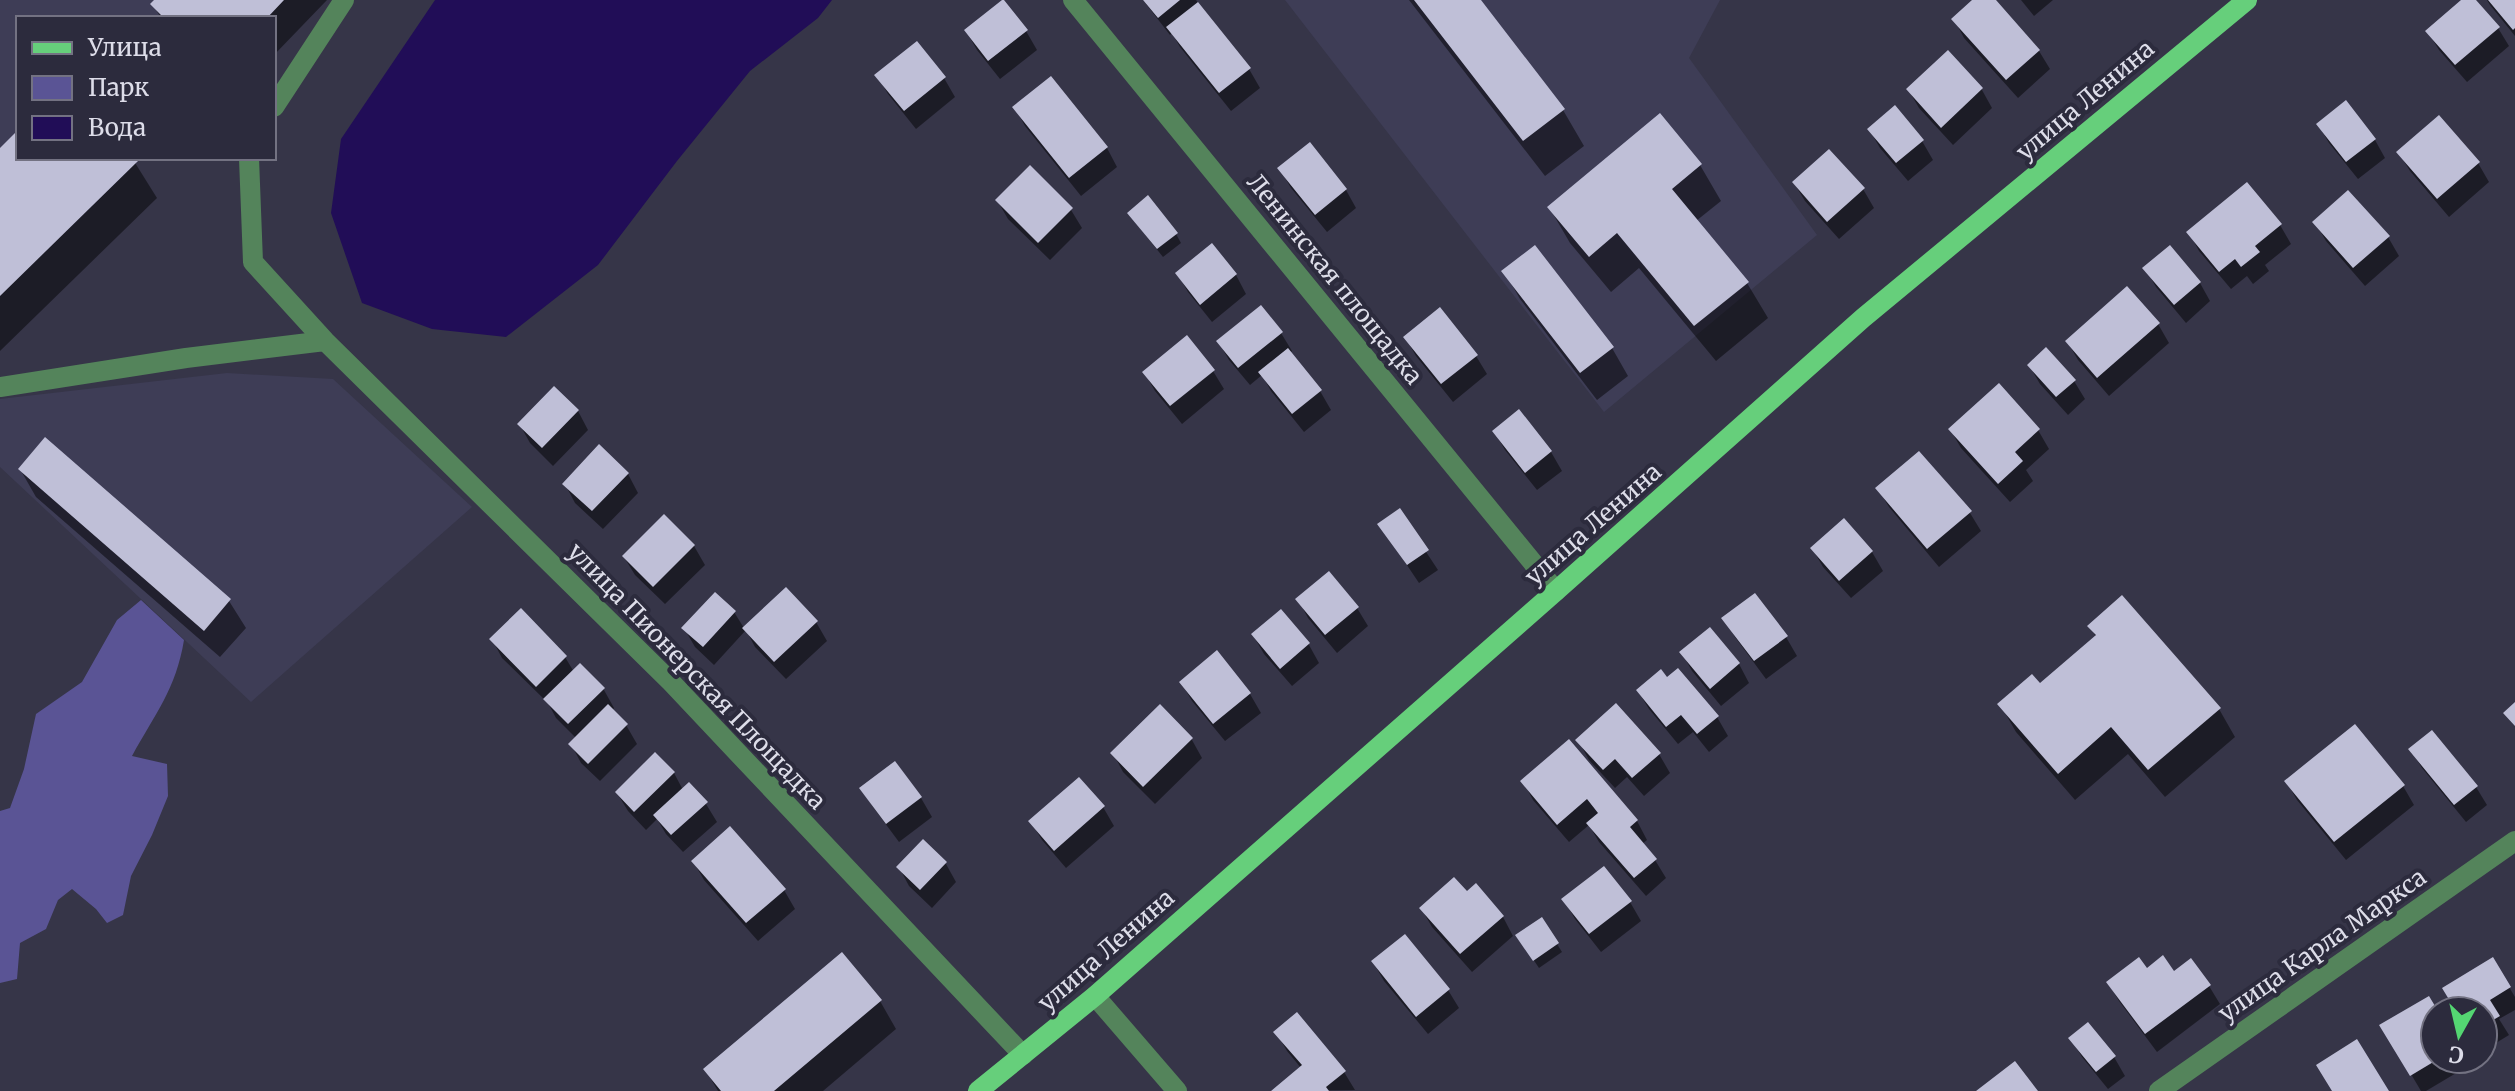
<svg xmlns="http://www.w3.org/2000/svg" width="2515" height="1091" font-family="Merriweather,serif">
<rect width="100%" height="100%" fill="#363548"/>
<path fill="#3e3d56" d="M 0,0 L 284,0 L 267,18 L 18,18 L 18,158 L 135,158 L 138,161 L 0,296 Z
M 1285,0 L 1720,0 L 1689,58 L 1817,235 L 1604,412 Z
M 227,373 L 333,379 L 472,507 L 251,702 L 0,467 L 0,399 Z"/>
<path fill="#5a5495" d="M 141,600 L 184,640 C 176,689 155,714 132,756 L 167,764 L 168,796 L 152,835 L 131,876 L 123,915 L 107,923 L 96,909 L 72,889 L 58,900 L 46,929 L 20,943 L 17,979 L 0,983 L 0,811 L 10,808 L 24,769 L 36,714 L 82,682 L 117,620 Z"/>
<path fill="#210d57" d="M 435,0 L 832,0 L 818,18 L 750,71 L 677,161 L 598,265 L 506,337 L 432,329 L 362,303 L 331,213 L 341,139 Z"/>
<path fill="#0007" d="M 157,0 L 327,0 L 274,55 L 274,18 L 161,18 L 153,5 Z
M 1143,0 L 1196,0 L 1249,69 L 1260,88 L 1231,111 L 1180,47 L 1172,33 L 1170,35 Z
M 1409,0 L 1478,0 L 1563,110 L 1584,146 L 1545,176 Z
M 1975,0 L 1994,0 L 2039,51 L 2050,69 L 2018,98 L 1964,38 L 1954,19 Z
M 2021,0 L 2053,0 L 2034,16 Z
M 2464,0 L 2474,0 L 2498,28 L 2509,46 L 2467,82 L 2439,50 L 2428,32 Z
M 2487,0 L 2515,0 L 2515,36 L 2490,5 Z
M 966,31 L 1026,31 L 1037,50 L 1000,79 L 977,50 Z
M 1948,53 L 1982,90 L 1992,108 L 1953,145 L 1919,108 L 1908,89 Z
M 877,75 L 944,78 L 955,97 L 916,129 L 888,94 Z
M 1015,108 L 1107,148 L 1117,167 L 1081,196 L 1025,126 Z
M 2318,124 L 2375,140 L 2385,158 L 2358,179 L 2329,143 Z
M 1869,129 L 1922,141 L 1933,160 L 1908,181 L 1880,148 Z
M 18,133 L 18,158 L 132,158 L 157,198 L 0,351 L 0,151 Z
M 2399,153 L 2478,163 L 2489,182 L 2449,217 L 2410,171 Z
M 1700,165 L 1721,201 L 1696,221 L 1747,283 L 1768,318 L 1716,361 L 1639,268 L 1611,292 L 1570,243 L 1549,207 Z
M 1280,169 L 1346,190 L 1356,208 L 1327,232 L 1291,188 Z
M 1794,183 L 1863,189 L 1874,208 L 1839,239 L 1805,201 Z
M 997,200 L 1071,210 L 1082,228 L 1050,260 L 1008,219 Z
M 1135,222 L 1176,234 L 1181,243 L 1163,257 Z
M 2315,222 L 2388,237 L 2399,256 L 2365,286 L 2326,241 Z
M 2280,225 L 2291,244 L 2265,265 L 2269,271 L 2253,284 L 2247,276 L 2231,289 L 2199,251 L 2189,232 Z
M 1212,246 L 1236,275 L 1246,294 L 1212,322 L 1188,292 L 1177,273 Z
M 2145,268 L 2200,283 L 2210,301 L 2186,323 L 2156,287 Z
M 1504,271 L 1612,348 L 1628,376 L 1597,400 L 1520,299 Z
M 2158,324 L 2169,343 L 2109,396 L 2078,360 L 2067,341 Z
M 1281,333 L 1292,351 L 1290,353 L 1320,391 L 1331,410 L 1304,432 L 1271,391 L 1262,375 L 1250,385 L 1229,360 L 1218,341 Z
M 1405,337 L 1476,356 L 1487,374 L 1453,402 L 1416,356 Z
M 2029,365 L 2074,381 L 2085,399 L 2068,415 L 2040,384 Z
M 1213,371 L 1224,389 L 1182,424 L 1155,391 L 1144,372 Z
M 578,411 L 588,430 L 553,466 L 530,443 L 520,425 Z
M 1950,429 L 2038,430 L 2049,449 L 2026,470 L 2033,481 L 2010,502 L 1961,448 Z
M 1494,431 L 1551,452 L 1562,471 L 1537,490 L 1505,450 Z
M 20,469 L 229,601 L 246,628 L 220,657 L 36,497 Z
M 628,474 L 638,493 L 603,529 L 575,503 L 565,484 Z
M 1878,489 L 1970,513 L 1981,531 L 1939,567 L 1889,507 Z
M 1399,511 L 1438,570 L 1419,583 L 1380,525 Z
M 664,517 L 694,546 L 705,565 L 665,604 L 635,575 L 624,557 Z
M 1812,548 L 1872,552 L 1883,571 L 1851,598 L 1823,567 Z
M 1298,599 L 1357,608 L 1368,626 L 1337,653 L 1308,618 Z
M 734,612 L 744,628 L 816,622 L 827,641 L 786,679 L 755,647 L 746,630 L 714,665 L 695,647 L 684,628 Z
M 1281,612 L 1309,645 L 1319,663 L 1292,686 L 1264,654 L 1253,635 Z
M 1724,618 L 1786,637 L 1797,656 L 1766,679 L 1735,637 Z
M 2090,626 L 2219,709 L 2235,737 L 2165,797 L 2128,754 L 2075,800 L 2016,732 L 2000,704 L 2040,686 L 2096,637 Z
M 1710,630 L 1739,664 L 1749,683 L 1721,706 L 1692,671 L 1682,653 Z
M 492,639 L 565,657 L 574,672 L 580,665 L 604,690 L 614,708 L 612,711 L 626,725 L 637,744 L 600,781 L 581,763 L 571,744 L 576,738 L 556,718 L 548,703 L 502,658 Z
M 1217,653 L 1250,694 L 1261,713 L 1225,741 L 1192,701 L 1181,682 Z
M 1638,691 L 1717,717 L 1728,736 L 1709,752 L 1693,732 L 1678,744 L 1649,709 Z
M 1160,707 L 1192,740 L 1202,758 L 1155,804 L 1123,772 L 1113,753 Z
M 2355,727 L 2403,786 L 2414,805 L 2346,860 L 2297,800 L 2286,781 Z
M 1578,740 L 1659,754 L 1670,773 L 1644,796 L 1627,777 L 1615,788 L 1589,760 Z
M 1569,742 L 1637,821 L 1647,840 L 1642,844 L 1655,860 L 1666,878 L 1646,896 L 1599,842 L 1589,825 L 1569,842 L 1533,800 L 1523,781 Z
M 2411,750 L 2476,787 L 2487,805 L 2466,822 L 2422,768 Z
M 655,755 L 674,773 L 683,790 L 706,804 L 717,822 L 683,852 L 666,834 L 657,819 L 646,830 L 628,811 L 617,793 Z
M 895,764 L 921,798 L 932,817 L 899,842 L 873,807 L 862,789 Z
M 1103,807 L 1114,826 L 1066,868 L 1042,840 L 1031,822 Z
M 923,842 L 946,864 L 956,882 L 932,908 L 909,886 L 899,867 Z
M 693,861 L 784,890 L 795,909 L 758,941 L 704,880 Z
M 1476,886 L 1503,917 L 1513,936 L 1472,972 L 1432,927 L 1421,908 L 1467,894 Z
M 1564,900 L 1630,902 L 1641,921 L 1601,952 L 1575,919 Z
M 1523,944 L 1557,944 L 1562,952 L 1539,968 Z
M 841,955 L 880,1001 L 896,1029 L 823,1091 L 718,1091 L 705,1069 Z
M 2493,960 L 2515,997 L 2515,1010 L 2499,1019 L 2509,1035 L 2483,1051 L 2483,1011 L 2458,1011 Z
M 1373,962 L 1448,990 L 1459,1008 L 1428,1034 L 1384,981 Z
M 2147,970 L 2174,974 L 2209,986 L 2220,1004 L 2157,1052 L 2119,1001 L 2108,983 Z
M 2428,998 L 2436,1011 L 2435,1059 L 2464,1059 L 2468,1066 L 2426,1091 L 2421,1091 L 2382,1025 Z
M 1276,1032 L 1344,1072 L 1355,1090 L 1274,1091 L 1301,1068 L 1287,1051 Z
M 2071,1039 L 2114,1057 L 2125,1076 L 2108,1089 L 2082,1057 Z"/>
<path fill="#bfbfd7" d="M 154,0 L 284,0 L 267,18 L 164,18 L 150,4 Z
M 1002,0 L 1004,0 L 1028,30 L 988,61 L 964,30 Z
M 1143,0 L 1180,0 L 1158,18 Z
M 1414,0 L 1481,0 L 1565,109 L 1523,141 Z
M 1972,0 L 1996,0 L 2040,50 L 2006,80 L 1951,19 Z
M 2461,0 L 2476,0 L 2500,27 L 2455,65 L 2425,31 Z
M 2488,0 L 2515,0 L 2515,28 L 2513,30 Z
M 1198,2 L 1251,68 L 1219,93 L 1166,27 Z
M 917,41 L 946,77 L 904,111 L 874,75 Z
M 1948,50 L 1983,88 L 1941,128 L 1906,89 Z
M 1051,76 L 1108,147 L 1069,178 L 1012,107 Z
M 2346,100 L 2376,139 L 2346,162 L 2316,124 Z
M 1895,105 L 1924,140 L 1896,163 L 1867,129 Z
M 1660,113 L 1702,164 L 1672,189 L 1749,282 L 1694,326 L 1617,233 L 1589,257 L 1547,207 Z
M 2439,115 L 2480,162 L 2437,199 L 2396,152 Z
M 18,130 L 18,158 L 135,158 L 138,161 L 0,296 L 0,148 Z
M 1310,142 L 1347,189 L 1315,215 L 1277,168 Z
M 1829,149 L 1865,188 L 1827,222 L 1792,182 Z
M 1030,165 L 1073,208 L 1038,243 L 995,200 Z
M 2247,182 L 2282,224 L 2255,246 L 2260,252 L 2241,267 L 2235,259 L 2219,272 L 2186,232 Z
M 2348,190 L 2390,236 L 2353,268 L 2312,222 Z
M 1148,195 L 1178,233 L 1157,249 L 1127,213 Z
M 1212,243 L 1237,274 L 1200,305 L 1175,273 Z
M 1535,245 L 1614,347 L 1580,373 L 1501,271 Z
M 2170,245 L 2201,282 L 2174,305 L 2142,268 Z
M 2127,286 L 2160,323 L 2097,378 L 2065,341 Z
M 1261,305 L 1283,332 L 1238,368 L 1216,341 Z
M 1440,307 L 1478,355 L 1441,384 L 1403,337 Z
M 1187,335 L 1215,370 L 1170,406 L 1142,372 Z
M 2046,347 L 2076,380 L 2056,397 L 2027,365 Z
M 1288,348 L 1322,390 L 1292,414 L 1258,372 Z
M 1999,383 L 2040,429 L 2015,452 L 2023,461 L 1998,484 L 1948,429 Z
M 554,386 L 579,410 L 542,448 L 517,424 Z
M 1519,409 L 1552,451 L 1525,473 L 1492,431 Z
M 45,437 L 231,599 L 204,631 L 18,469 Z
M 599,444 L 629,473 L 592,511 L 562,484 Z
M 1919,451 L 1972,511 L 1927,549 L 1875,488 Z
M 1400,508 L 1429,550 L 1407,565 L 1377,524 Z
M 664,514 L 695,545 L 653,587 L 622,556 Z
M 1844,518 L 1873,551 L 1839,581 L 1810,548 Z
M 1329,571 L 1359,607 L 1325,635 L 1295,599 Z
M 786,587 L 818,621 L 774,662 L 742,628 Z
M 715,592 L 736,611 L 703,647 L 681,628 Z
M 1755,593 L 1788,636 L 1754,661 L 1721,618 Z
M 2122,595 L 2221,708 L 2148,770 L 2111,727 L 2058,774 L 1997,704 L 2032,674 L 2040,683 L 2096,635 L 2087,626 Z
M 521,608 L 567,656 L 536,687 L 489,639 Z
M 1281,609 L 1310,643 L 1280,669 L 1251,634 Z
M 1710,627 L 1740,663 L 1710,689 L 1679,652 Z
M 1217,650 L 1251,693 L 1213,724 L 1179,682 Z
M 580,663 L 605,688 L 568,724 L 543,699 Z
M 1678,668 L 1719,716 L 1697,734 L 1681,715 L 1666,727 L 1636,690 L 1661,669 L 1667,677 Z
M 2515,702 L 2515,726 L 2503,713 Z
M 1616,703 L 1661,753 L 1632,778 L 1615,759 L 1603,770 L 1575,740 Z
M 608,704 L 628,724 L 588,764 L 568,744 Z
M 1160,704 L 1193,738 L 1143,787 L 1110,753 Z
M 2355,724 L 2405,785 L 2334,842 L 2284,781 Z
M 2432,730 L 2478,786 L 2454,805 L 2408,749 Z
M 1569,739 L 1638,820 L 1630,827 L 1657,859 L 1634,878 L 1586,823 L 1598,813 L 1587,799 L 1557,825 L 1520,781 Z
M 655,752 L 675,772 L 634,812 L 615,792 Z
M 895,761 L 922,797 L 886,824 L 859,788 Z
M 1079,777 L 1105,806 L 1054,851 L 1028,821 Z
M 689,782 L 708,802 L 671,835 L 653,815 Z
M 730,826 L 786,889 L 746,923 L 691,861 Z
M 923,839 L 947,862 L 920,890 L 896,867 Z
M 1604,866 L 1632,901 L 1589,934 L 1561,899 Z
M 1454,877 L 1467,891 L 1476,883 L 1504,916 L 1460,954 L 1419,908 Z
M 1542,917 L 1559,943 L 1533,961 L 1515,935 Z
M 1405,934 L 1450,989 L 1416,1017 L 1371,961 Z
M 842,952 L 882,1000 L 774,1091 L 721,1091 L 703,1069 Z
M 2163,955 L 2174,971 L 2191,958 L 2211,985 L 2145,1034 L 2106,982 L 2139,957 L 2147,968 Z
M 2493,957 L 2511,987 L 2490,1000 L 2500,1016 L 2483,1026 L 2483,1011 L 2456,1011 L 2442,988 Z
M 2429,996 L 2438,1011 L 2435,1011 L 2435,1061 L 2410,1076 L 2379,1025 Z
M 1297,1012 L 1346,1071 L 1326,1087 L 1329,1091 L 1271,1091 L 1302,1065 L 1273,1032 Z
M 2088,1022 L 2116,1056 L 2096,1072 L 2068,1038 Z
M 2357,1039 L 2389,1091 L 2332,1091 L 2316,1065 Z
M 2015,1061 L 2038,1091 L 1976,1091 Z"/>
<g fill="none" stroke-linecap="round" stroke-linejoin="round">
<path stroke="#54845b" stroke-width="20" d="M 1073,0 L 1556,591
M 274,107 L 344,0
M 249,158 L 253,262 L 325,341 L 671,682 L 1023,1055
M 0,387 L 186,358 L 325,341
M 1095,996 L 1177,1091
M 2159,1091 L 2515,841"/>
<path stroke="#66cf7b" stroke-width="20" d="M 978,1091 L 1095,996 L 1556,591 L 1863,318 L 2247,0"/>
</g>
<g text-anchor="middle" dominant-baseline="central" stroke-width="8" stroke-linejoin="round" paint-order="stroke">
<g font-size="24" fill="#dddde9" stroke="#2c2b3d">
<text transform="translate(2085 100) rotate(-40)">улица Ленина</text>
<text transform="translate(1335 279) rotate(51)">Ленинская площадка</text>
<text transform="translate(1593 524) rotate(-41)">улица Ленина</text>
<text transform="translate(697 676) rotate(46)">улица Пионерская Площадка</text>
<text transform="translate(2322 945) rotate(-35)">улица Карла Маркса</text>
<text transform="translate(1106 950) rotate(-41)">улица Ленина</text>
</g>
</g>
<rect x="16" y="16" width="260" height="144" fill="#2c2b3d" stroke="#737282" stroke-width="2"/>
<rect x="32" y="42" width="40" height="12" fill="#66cf7b" stroke="#737282" stroke-width="2"/>
<text x="88" y="56" font-size="24" fill="#dddde9">Улица</text>
<rect x="32" y="76" width="40" height="24" fill="#5a5495" stroke="#737282" stroke-width="2"/>
<text x="88" y="96" font-size="24" fill="#dddde9">Парк</text>
<rect x="32" y="116" width="40" height="24" fill="#210d57" stroke="#737282" stroke-width="2"/>
<text x="88" y="136" font-size="24" fill="#dddde9">Вода</text>
<g transform="translate(2459 1035) rotate(188)"><circle r="38" fill="#2c2b3d" stroke="#737282" stroke-width="2"/>
<path d="M0-6L14 30L0 20L-14 30Z" fill="#54d672"/>
<text y="-12" font-size="22" font-weight="bold" text-anchor="middle" fill="#dddde9">С</text>
</g>
</svg>
